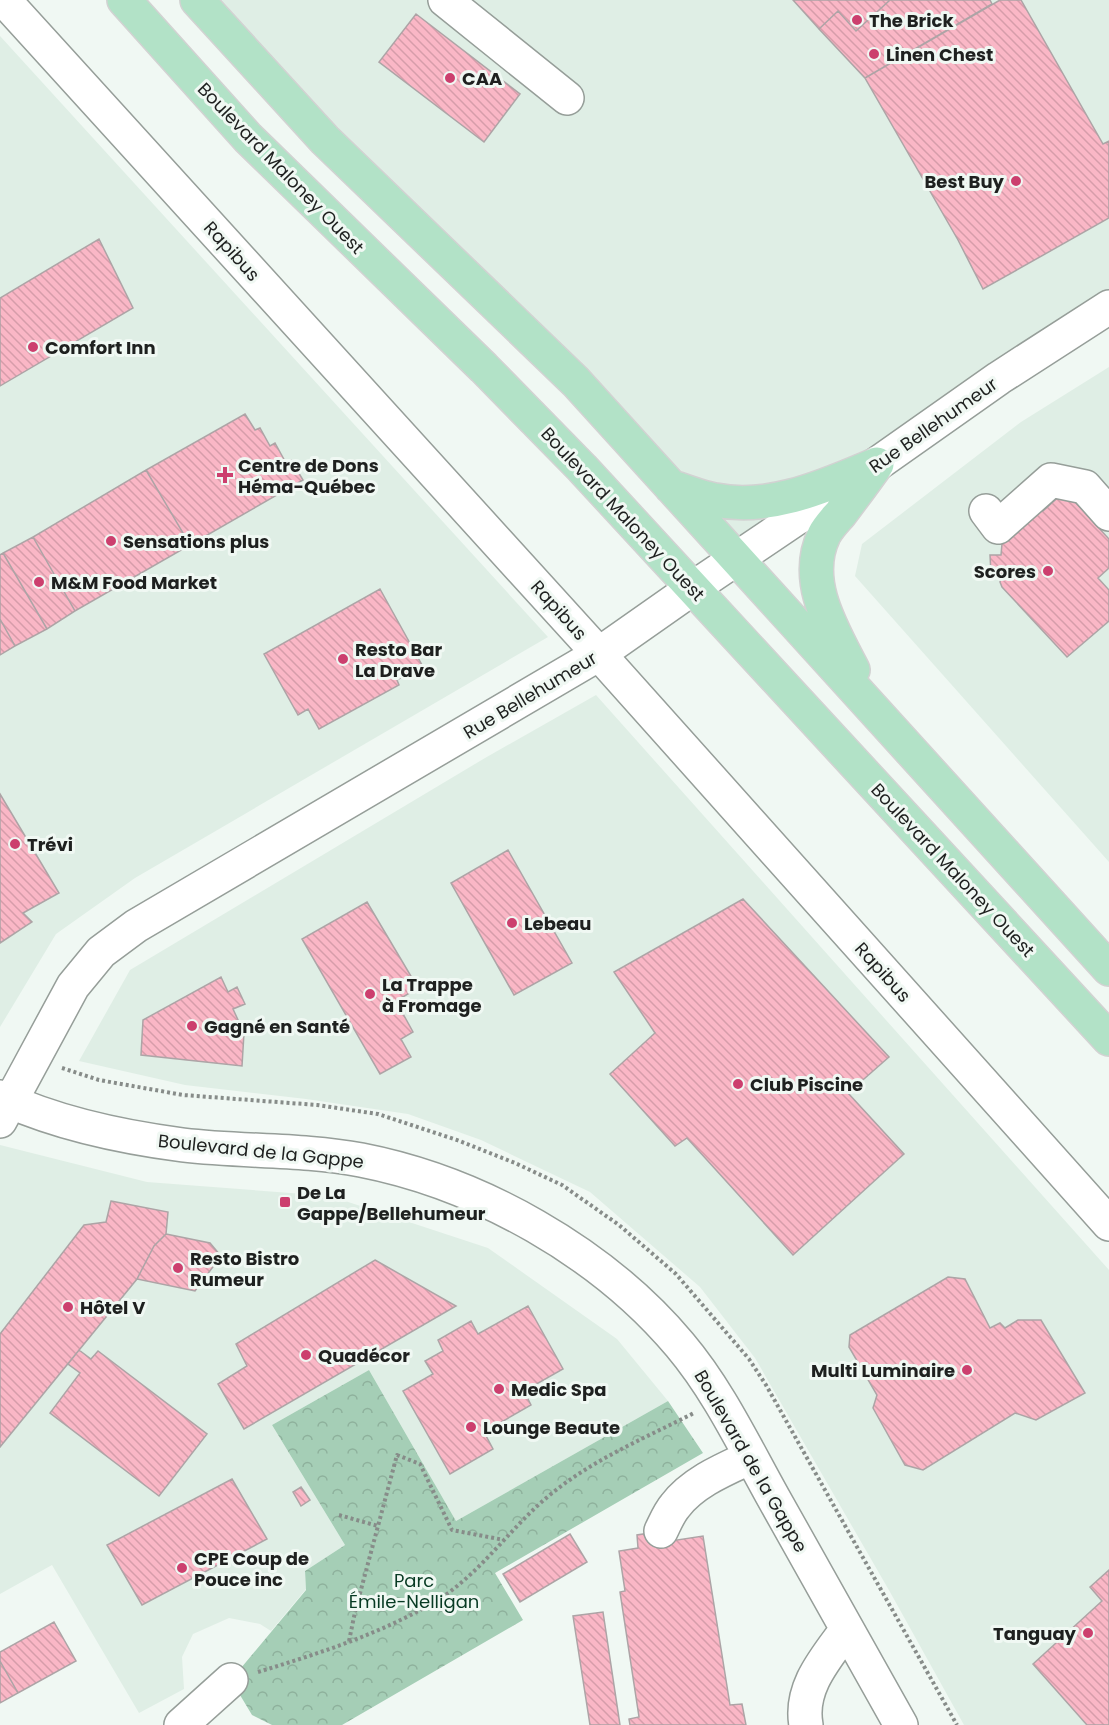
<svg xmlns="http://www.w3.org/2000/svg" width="1109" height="1725" font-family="Poppins,sans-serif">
<defs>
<pattern id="forest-crowns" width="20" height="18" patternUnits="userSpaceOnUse" patternTransform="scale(1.5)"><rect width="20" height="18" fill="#a5ceb6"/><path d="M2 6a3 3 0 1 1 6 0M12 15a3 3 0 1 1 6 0" fill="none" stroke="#8eb19c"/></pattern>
<pattern id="building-back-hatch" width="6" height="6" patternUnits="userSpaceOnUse" patternTransform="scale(1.5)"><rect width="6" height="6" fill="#fab7c6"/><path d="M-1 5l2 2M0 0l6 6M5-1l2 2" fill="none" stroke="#d69daa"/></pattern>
</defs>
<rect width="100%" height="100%" fill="#f0f8f3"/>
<path fill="#dfeee5" d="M 197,0 L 1109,0 L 1109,307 L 737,560 Z
M 0,36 L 548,637 L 135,878 L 56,934 L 0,1027 Z
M 1109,367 L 1109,862 L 855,576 L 862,544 L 1021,422 Z
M 596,695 L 1109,1270 L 1109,1725 L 964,1725 L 890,1592 L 755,1358 L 700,1287 L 590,1192 L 481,1140 L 408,1114 L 306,1099 L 185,1085 L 79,1061 L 130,970 L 485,758 Z
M 0,1145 L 147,1182 L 330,1196 L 488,1248 L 617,1339 L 668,1401 L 456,1521 L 369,1370 L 272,1425 L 345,1545 L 305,1571 L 306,1589 L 271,1631 L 260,1624 L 229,1618 L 193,1634 L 182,1657 L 184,1689 L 139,1713 L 52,1565 L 0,1594 Z"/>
<path fill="url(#forest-crowns)" d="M 369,1370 L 456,1521 L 668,1401 L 703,1453 L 495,1573 L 523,1620 L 342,1725 L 272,1725 L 252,1715 L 231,1680 L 306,1590 L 305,1571 L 345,1545 L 272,1425 Z"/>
<path fill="url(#building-back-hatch)" stroke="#ada4a6" stroke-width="1.5" d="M 793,0 L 890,0 L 856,31 L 838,11 L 819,29 Z
M 890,0 L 990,0 L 992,4 L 865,78 L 819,29 L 838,11 L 856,31 Z
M 1000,0 L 1021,0 L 1103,144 L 1109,141 L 1109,218 L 983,289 L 958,240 L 865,78 Z
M 416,14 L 520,94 L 484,142 L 379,62 Z
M 99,239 L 133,308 L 0,386 L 0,298 Z
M 245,414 L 255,430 L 260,428 L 270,446 L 275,443 L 286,463 L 291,460 L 303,480 L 190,545 L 146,470 Z
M 146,470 L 190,545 L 75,611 L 33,537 Z
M 1065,491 L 1109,539 L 1109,568 L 1098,578 L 1109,590 L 1109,621 L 1067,657 L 1002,587 L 1000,582 L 1002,574 L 991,574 L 990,555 L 1001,555 L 1002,544 L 1018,532 L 1010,522 L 1034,499 L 1043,511 Z
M 33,537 L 75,611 L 47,629 L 3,553 Z
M 3,553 L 47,629 L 15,646 L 0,619 L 0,555 Z
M 380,589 L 422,665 L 397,680 L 399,685 L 319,729 L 308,709 L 298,715 L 264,654 Z
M 0,619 L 15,646 L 0,655 Z
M 0,794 L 59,893 L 23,913 L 32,922 L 0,943 Z
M 508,850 L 572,963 L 514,995 L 451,883 Z
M 743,899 L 889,1057 L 848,1093 L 904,1154 L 793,1255 L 687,1138 L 675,1146 L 610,1074 L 655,1033 L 614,972 Z
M 367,902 L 418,988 L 396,1001 L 413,1032 L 401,1039 L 411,1057 L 380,1074 L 302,939 Z
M 221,977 L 228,992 L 237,987 L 245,1004 L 233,1009 L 244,1033 L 242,1066 L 141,1055 L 143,1020 Z
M 111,1201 L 168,1212 L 166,1234 L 154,1246 L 137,1279 L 0,1447 L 0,1334 L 84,1225 L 106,1222 Z
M 166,1234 L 210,1243 L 221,1256 L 195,1291 L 137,1279 L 154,1246 Z
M 375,1260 L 456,1306 L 244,1429 L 218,1384 L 247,1366 L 236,1344 Z
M 948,1277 L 965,1279 L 990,1328 L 1000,1323 L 1005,1328 L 1018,1320 L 1041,1320 L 1085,1393 L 1036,1420 L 1015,1413 L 923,1470 L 905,1465 L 873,1408 L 877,1395 L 849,1347 L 850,1335 Z
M 528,1306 L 563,1369 L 524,1391 L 531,1405 L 484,1432 L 493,1449 L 450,1474 L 403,1391 L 433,1374 L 425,1361 L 443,1351 L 438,1340 L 471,1321 L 478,1334 Z
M 79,1350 L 91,1359 L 98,1351 L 207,1434 L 159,1496 L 50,1413 L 80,1373 L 68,1364 Z
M 232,1479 L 267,1539 L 142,1605 L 107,1545 Z
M 301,1487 L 310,1500 L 301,1506 L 293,1492 Z
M 669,1530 L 671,1541 L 703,1536 L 730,1705 L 742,1704 L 746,1725 L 630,1725 L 629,1719 L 639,1717 L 620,1592 L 625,1591 L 619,1551 L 638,1548 L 637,1535 Z
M 570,1534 L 587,1562 L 520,1602 L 503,1574 Z
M 1109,1570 L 1109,1725 L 1087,1725 L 1033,1664 L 1102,1601 L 1090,1587 Z
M 603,1612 L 620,1725 L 590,1725 L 573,1616 Z
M 54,1622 L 76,1661 L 18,1693 L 0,1661 L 0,1652 Z
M 0,1661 L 18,1693 L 0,1703 Z"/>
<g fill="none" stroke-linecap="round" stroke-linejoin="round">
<g stroke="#969e99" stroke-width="36">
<path id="minor" d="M 4,0 L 599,654 L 1109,1224
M 445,0 L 567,98
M 986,511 L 998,527 L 1051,480 L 1085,487 L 1109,514
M 0,1097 C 58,1124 121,1137 183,1145 C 243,1152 303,1149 361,1160 C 479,1183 602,1252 680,1345 C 718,1390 744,1445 773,1497 C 816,1573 859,1649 901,1725
M 0,1121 L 73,986 L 101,952 L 136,926 L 599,654 L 693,588 L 877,464 L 999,378 L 1109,307
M 661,1531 C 665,1523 669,1513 675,1506 C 693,1482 725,1469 751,1457
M 181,1725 L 231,1680
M 806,1725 C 799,1687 827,1657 847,1629"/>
</g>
<g stroke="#d2d2d2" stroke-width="36">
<path id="major" d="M 124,0 L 248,138 L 484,368 L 582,468 L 1109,1039
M 197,0 L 325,140 L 576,382 L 1109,969
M 671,487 C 686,491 701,498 715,500 C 771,511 825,486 875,465
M 853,670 C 832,629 802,581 824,535 C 828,527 835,520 841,513 C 853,497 865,481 877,464"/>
</g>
<path stroke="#878c89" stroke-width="4" stroke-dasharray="3 3" stroke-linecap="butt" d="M 62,1068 L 99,1080 L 183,1095 L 317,1105 L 378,1114 L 457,1140 L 515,1163 L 562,1185 L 619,1225 L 676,1274 L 749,1359 L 766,1385 L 957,1725
M 339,1515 L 378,1526
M 349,1641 L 355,1612 L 397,1455 L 420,1464 L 452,1530 L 504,1540
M 258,1672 C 317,1654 377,1635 431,1604 C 479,1577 509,1528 551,1494 C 594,1459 645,1438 694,1413"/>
<use href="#minor" stroke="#fff" stroke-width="33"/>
<use href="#major" stroke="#b2e2c7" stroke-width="33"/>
</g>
<g fill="#cc3f6e" stroke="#f0f8f3" stroke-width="2">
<circle cx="857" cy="20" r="6"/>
<circle cx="874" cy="54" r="6"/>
<circle cx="450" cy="78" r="6"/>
<circle cx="1016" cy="181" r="6"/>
<circle cx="33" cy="347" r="6"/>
<path d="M222 466h6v6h6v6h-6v6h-6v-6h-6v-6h6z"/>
<circle cx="111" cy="541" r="6"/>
<circle cx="1048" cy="571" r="6"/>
<circle cx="39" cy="582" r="6"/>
<circle cx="343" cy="659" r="6"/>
<circle cx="15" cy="844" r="6"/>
<circle cx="512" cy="923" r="6"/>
<circle cx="370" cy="994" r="6"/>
<circle cx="192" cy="1026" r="6"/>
<circle cx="738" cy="1084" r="6"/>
<rect x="279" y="1196" width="12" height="12" rx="3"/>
<circle cx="178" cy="1268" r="6"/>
<circle cx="68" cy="1307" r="6"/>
<circle cx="306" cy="1355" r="6"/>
<circle cx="967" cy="1370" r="6"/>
<circle cx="499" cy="1389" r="6"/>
<circle cx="471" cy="1427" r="6"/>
<circle cx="182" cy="1568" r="6"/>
<circle cx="1088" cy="1633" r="6"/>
</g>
<g text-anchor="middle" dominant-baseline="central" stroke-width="6" stroke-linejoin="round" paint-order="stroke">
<g font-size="18" font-weight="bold" fill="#1e201f" stroke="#f0f8f3" text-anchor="start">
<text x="869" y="20">The Brick</text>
<text x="886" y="54">Linen Chest</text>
<text x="462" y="78">CAA</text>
<text x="1004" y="181" text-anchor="end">Best Buy</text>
<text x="45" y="347">Comfort Inn</text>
<text x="238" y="465">Centre de Dons<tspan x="238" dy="21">Héma-Québec</tspan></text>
<text x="123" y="541">Sensations plus</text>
<text x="1036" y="571" text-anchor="end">Scores</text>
<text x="51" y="582">M&amp;M Food Market</text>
<text x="355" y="649">Resto Bar<tspan x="355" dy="21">La Drave</tspan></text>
<text x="27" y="844">Trévi</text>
<text x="524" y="923">Lebeau</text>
<text x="382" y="984">La Trappe<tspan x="382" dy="21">à Fromage</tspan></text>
<text x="204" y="1026">Gagné en Santé</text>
<text x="750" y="1084">Club Piscine</text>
<text x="297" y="1192">De La<tspan x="297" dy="21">Gappe/Bellehumeur</tspan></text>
<text x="190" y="1258">Resto Bistro<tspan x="190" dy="21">Rumeur</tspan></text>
<text x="80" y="1307">Hôtel V</text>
<text x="318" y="1355">Quadécor</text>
<text x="955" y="1370" text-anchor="end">Multi Luminaire</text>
<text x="511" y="1389">Medic Spa</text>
<text x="483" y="1427">Lounge Beaute</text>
<text x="194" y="1558">CPE Coup de<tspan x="194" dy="21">Pouce inc</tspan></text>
<text x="1076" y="1633" text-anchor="end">Tanguay</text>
</g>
<g font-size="18" fill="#1e201f" stroke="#f0f8f3">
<text transform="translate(281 168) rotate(46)">Boulevard Maloney Ouest</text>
<text transform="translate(232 251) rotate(48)">Rapibus</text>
<text transform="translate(933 425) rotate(-35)">Rue Bellehumeur</text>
<text transform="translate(623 514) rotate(47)">Boulevard Maloney Ouest</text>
<text transform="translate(559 610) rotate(48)">Rapibus</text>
<text transform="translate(530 695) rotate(-31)">Rue Bellehumeur</text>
<text transform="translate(953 870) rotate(47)">Boulevard Maloney Ouest</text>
<text transform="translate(883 972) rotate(48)">Rapibus</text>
<text transform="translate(261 1151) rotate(6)">Boulevard de la Gappe</text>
<text transform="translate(751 1461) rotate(60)">Boulevard de la Gappe</text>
</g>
<g font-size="18" fill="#073a23" stroke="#f0f8f3">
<text x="414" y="1580">Parc<tspan x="414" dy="21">Émile-Nelligan</tspan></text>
</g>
</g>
</svg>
